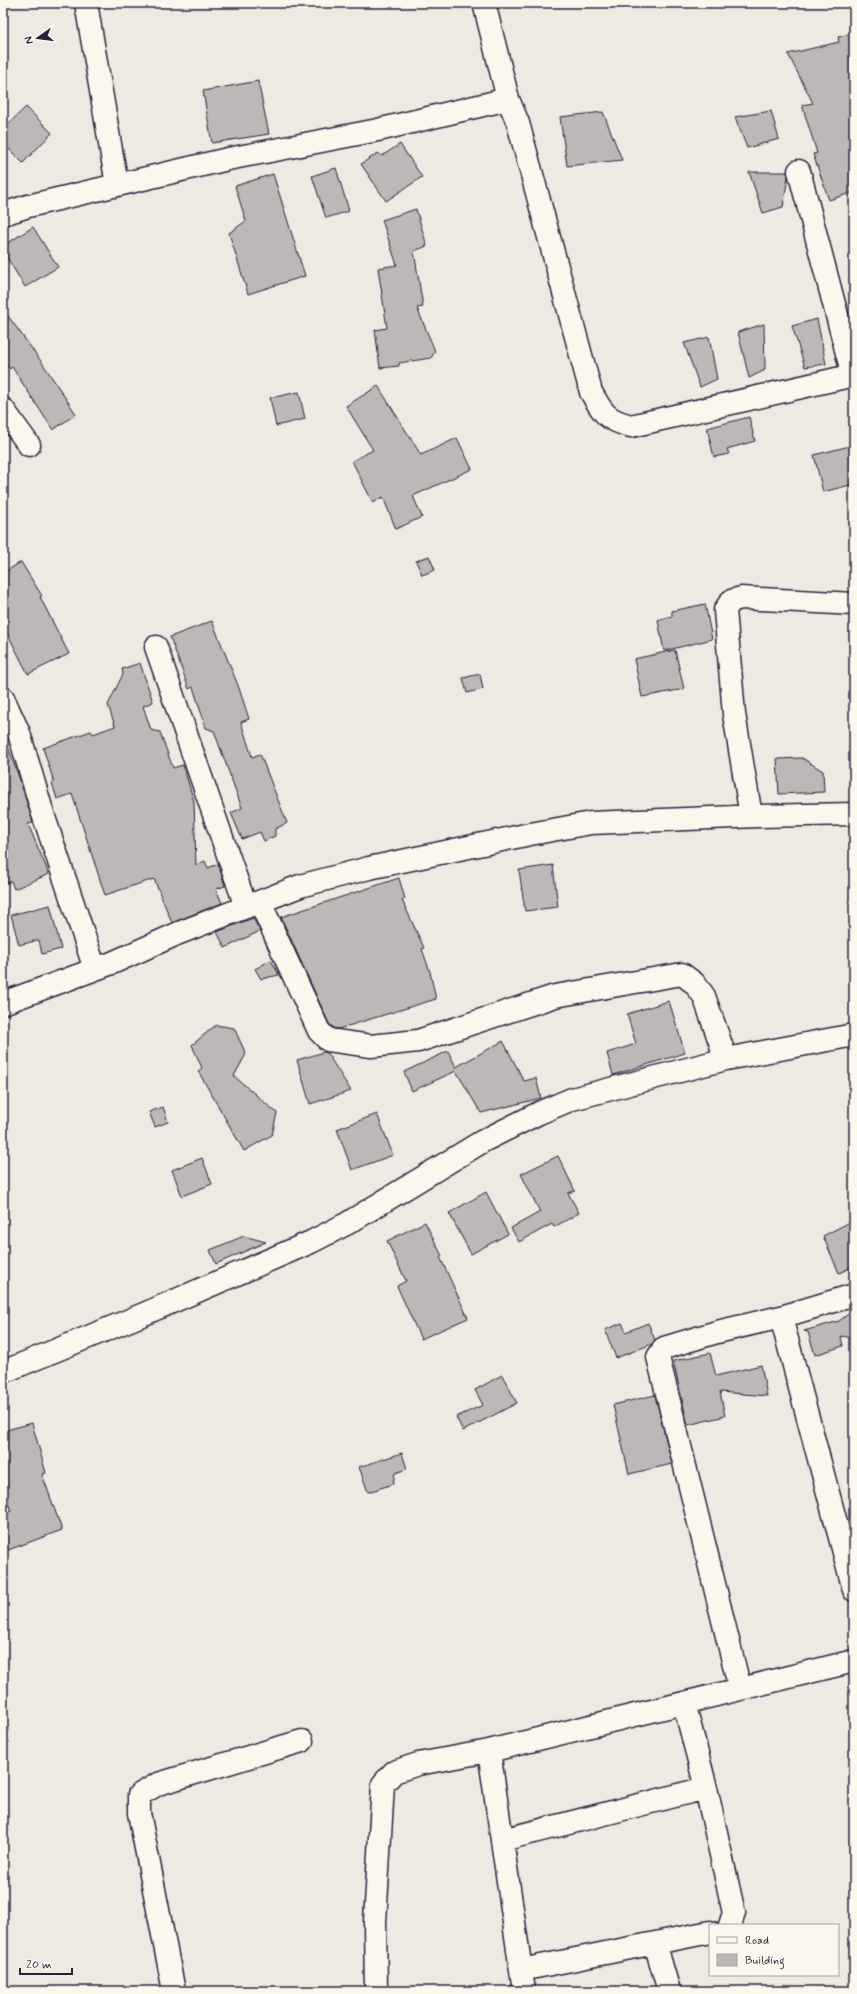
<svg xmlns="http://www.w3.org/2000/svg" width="857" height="1994" font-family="Mynerve,sans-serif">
<rect width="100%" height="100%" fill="#eeeae2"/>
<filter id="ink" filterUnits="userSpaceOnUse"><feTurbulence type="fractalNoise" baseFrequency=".025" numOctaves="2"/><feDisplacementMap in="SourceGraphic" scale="8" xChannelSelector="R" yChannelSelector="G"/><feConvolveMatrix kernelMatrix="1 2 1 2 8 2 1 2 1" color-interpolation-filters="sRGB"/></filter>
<g filter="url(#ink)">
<path fill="#bcb8b8" stroke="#22223b" d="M 854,33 L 854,192 L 829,200 L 813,154 L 817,153 L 802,105 L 813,103 L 788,54 L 839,42 L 838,37 Z
M 258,81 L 269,134 L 212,143 L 203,91 Z
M 26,107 L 52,133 L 23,163 L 3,143 L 3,129 Z
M 771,111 L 779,139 L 747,148 L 735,117 Z
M 603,112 L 622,160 L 567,166 L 560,117 Z
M 400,144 L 422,177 L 386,201 L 361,164 L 378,153 L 382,156 Z
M 336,168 L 349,211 L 326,218 L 312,176 Z
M 749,172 L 787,172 L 788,177 L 783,207 L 763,213 Z
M 273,174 L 305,276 L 248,294 L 229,233 L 246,221 L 235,186 Z
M 416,209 L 427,246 L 414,251 L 423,307 L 417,308 L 435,351 L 431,358 L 399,363 L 399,366 L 380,368 L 375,330 L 387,328 L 378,268 L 397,265 L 382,220 Z
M 33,227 L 58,267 L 25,287 L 3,251 L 3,246 Z
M 3,309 L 43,364 L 76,414 L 53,430 L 12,367 L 10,369 L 3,360 Z
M 817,319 L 826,364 L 805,367 L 792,326 Z
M 764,324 L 765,370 L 749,378 L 738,332 Z
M 709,337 L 717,379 L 700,387 L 684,343 Z
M 378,386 L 421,455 L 457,438 L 472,469 L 413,496 L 422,517 L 396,529 L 383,497 L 373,503 L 352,461 L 373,450 L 346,406 Z
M 299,392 L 305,419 L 276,426 L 270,398 Z
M 749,417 L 755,441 L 727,449 L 729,454 L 714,457 L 707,428 Z
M 854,445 L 854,484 L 823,492 L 814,455 Z
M 429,556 L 435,570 L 422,575 L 416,561 Z
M 21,562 L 42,596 L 40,597 L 69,654 L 28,674 L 3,625 L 3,573 Z
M 705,604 L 712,639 L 664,651 L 658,620 L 672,616 L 672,611 Z
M 212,621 L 239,688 L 249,719 L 241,722 L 252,757 L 260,754 L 287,823 L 275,829 L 275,836 L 264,841 L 260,832 L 242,839 L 231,813 L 242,808 L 214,731 L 206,728 L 193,687 L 189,689 L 170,637 Z
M 675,650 L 684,689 L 642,697 L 634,659 Z
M 140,663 L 153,702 L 143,706 L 151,730 L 160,732 L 173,768 L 183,765 L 194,802 L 196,865 L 205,861 L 208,868 L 218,864 L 225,886 L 216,889 L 222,903 L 172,923 L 154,879 L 105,895 L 72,794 L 57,799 L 52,783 L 54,782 L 43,748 L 91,731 L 93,734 L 115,726 L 108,705 L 123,674 L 122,669 Z
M 480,674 L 483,689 L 467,693 L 463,678 Z
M 3,739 L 5,739 L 20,780 L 33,823 L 28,824 L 49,874 L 14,889 L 11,881 L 3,885 Z
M 802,758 L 823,771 L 824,792 L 779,794 L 777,759 Z
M 553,865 L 558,907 L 525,911 L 519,870 Z
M 399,878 L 405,899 L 402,900 L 424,948 L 422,949 L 430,972 L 436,999 L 338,1029 L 334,1028 L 329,1024 L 281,917 Z
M 50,905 L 61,949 L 42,954 L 39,940 L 19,945 L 11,915 Z
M 253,918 L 260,931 L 225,948 L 217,932 Z
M 271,960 L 279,975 L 261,979 L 255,969 Z
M 669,1001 L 685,1053 L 613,1075 L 607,1053 L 636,1044 L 627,1014 Z
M 216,1025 L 234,1028 L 246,1054 L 234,1076 L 277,1113 L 272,1135 L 244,1151 L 198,1071 L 202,1068 L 192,1045 Z
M 503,1041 L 524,1081 L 536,1078 L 541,1098 L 481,1113 L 456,1071 L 412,1091 L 404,1072 L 448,1051 L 456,1067 Z
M 324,1052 L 327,1053 L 351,1091 L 310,1104 L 297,1060 Z
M 163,1107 L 168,1122 L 155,1127 L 149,1112 Z
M 377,1114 L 393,1155 L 352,1170 L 337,1129 Z
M 558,1156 L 575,1191 L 568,1193 L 579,1213 L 554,1227 L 552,1224 L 519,1242 L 511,1228 L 540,1212 L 521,1174 Z
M 202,1158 L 212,1184 L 182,1196 L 172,1170 Z
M 486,1192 L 508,1234 L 471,1254 L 449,1213 Z
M 854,1220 L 854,1266 L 839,1273 L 823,1236 Z
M 425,1222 L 442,1256 L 440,1257 L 468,1318 L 421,1339 L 397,1286 L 406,1281 L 387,1241 Z
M 244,1236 L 266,1242 L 216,1264 L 210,1250 Z
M 854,1310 L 854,1338 L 841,1336 L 843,1346 L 815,1355 L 808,1332 L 804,1331 L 839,1321 Z
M 622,1323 L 626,1332 L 648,1323 L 655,1340 L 652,1344 L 616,1358 L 605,1330 Z
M 710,1353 L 716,1376 L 761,1365 L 767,1396 L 720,1392 L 725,1416 L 688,1425 L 673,1361 Z
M 502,1375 L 517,1403 L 463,1431 L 456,1417 L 483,1405 L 475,1390 Z
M 655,1395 L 672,1464 L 629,1474 L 613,1405 Z
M 32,1423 L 46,1473 L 42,1474 L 62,1530 L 3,1552 L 3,1514 L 11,1511 L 3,1490 L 3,1431 Z
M 402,1453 L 407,1469 L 395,1473 L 393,1484 L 368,1492 L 359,1467 Z"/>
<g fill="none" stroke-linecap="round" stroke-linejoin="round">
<g stroke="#22223b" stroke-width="25">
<path id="minor" d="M 86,3 L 117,185
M 484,3 L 508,99 L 518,123 L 591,392 C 603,414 607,420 631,426 L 854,375
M 799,171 L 853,376
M 3,214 L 28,206 L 228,159 L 378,130 L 508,99
M 3,409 L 29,445
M 156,647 L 246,907
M 3,698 L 19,733 L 43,814 L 95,969
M 751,816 L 734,714 L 725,610 L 731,601 L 741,598 L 854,604
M 260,902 L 319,1031 L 328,1040 L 371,1046 L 418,1041 L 555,996 L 682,974 L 694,983 L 704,996 L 726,1059
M 3,1003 L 112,963 L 179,933 L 300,886 L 369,868 L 530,834 L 591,823 L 758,816 L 854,814
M 781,1317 L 854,1590
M 3,1372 L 137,1317 L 311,1242 L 348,1223 L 483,1141 L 539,1113 L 572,1099 L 726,1059 L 854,1035
M 740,1689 L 658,1357 L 664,1348 L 717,1332 L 781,1317 L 854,1295
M 684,1703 L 706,1788 L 734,1913 L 730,1925
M 489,1751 L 524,1991
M 502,1840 L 706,1788
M 655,1943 L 669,1991
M 521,1970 L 710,1932
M 174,1991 L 139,1813 L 139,1795 L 158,1784 L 302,1741
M 376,1991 L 375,1922 L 383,1784 L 394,1772 L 418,1764 L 489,1751 L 854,1661"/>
</g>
<use href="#minor" stroke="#fbf7ec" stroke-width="22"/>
</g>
</g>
<rect width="857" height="1994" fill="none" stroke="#fbf7ec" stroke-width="16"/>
<rect x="8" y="8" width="841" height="1978" fill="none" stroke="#22223b" stroke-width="1.5" filter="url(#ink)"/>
<rect x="709" y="1924" width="130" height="52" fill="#fbf7ec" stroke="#a4a2a5"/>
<rect x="717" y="1937" width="20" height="6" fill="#fbf7ec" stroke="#a4a2a5"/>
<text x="745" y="1944" font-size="12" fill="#22223b">Road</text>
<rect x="717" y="1954" width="20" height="12" fill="#bcb8b8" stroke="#a4a2a5"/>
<text x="745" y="1964" font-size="12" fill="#22223b">Building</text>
<g transform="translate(38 38) rotate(256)" stroke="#fbf7ec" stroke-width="3" paint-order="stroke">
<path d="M0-3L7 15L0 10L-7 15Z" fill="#22223b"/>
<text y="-6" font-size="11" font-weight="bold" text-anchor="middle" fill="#22223b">N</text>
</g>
<path d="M20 1968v6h52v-6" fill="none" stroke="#22223b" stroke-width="2"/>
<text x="26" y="1968" font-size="12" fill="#22223b" stroke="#fbf7ec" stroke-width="3" paint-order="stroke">20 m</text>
</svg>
